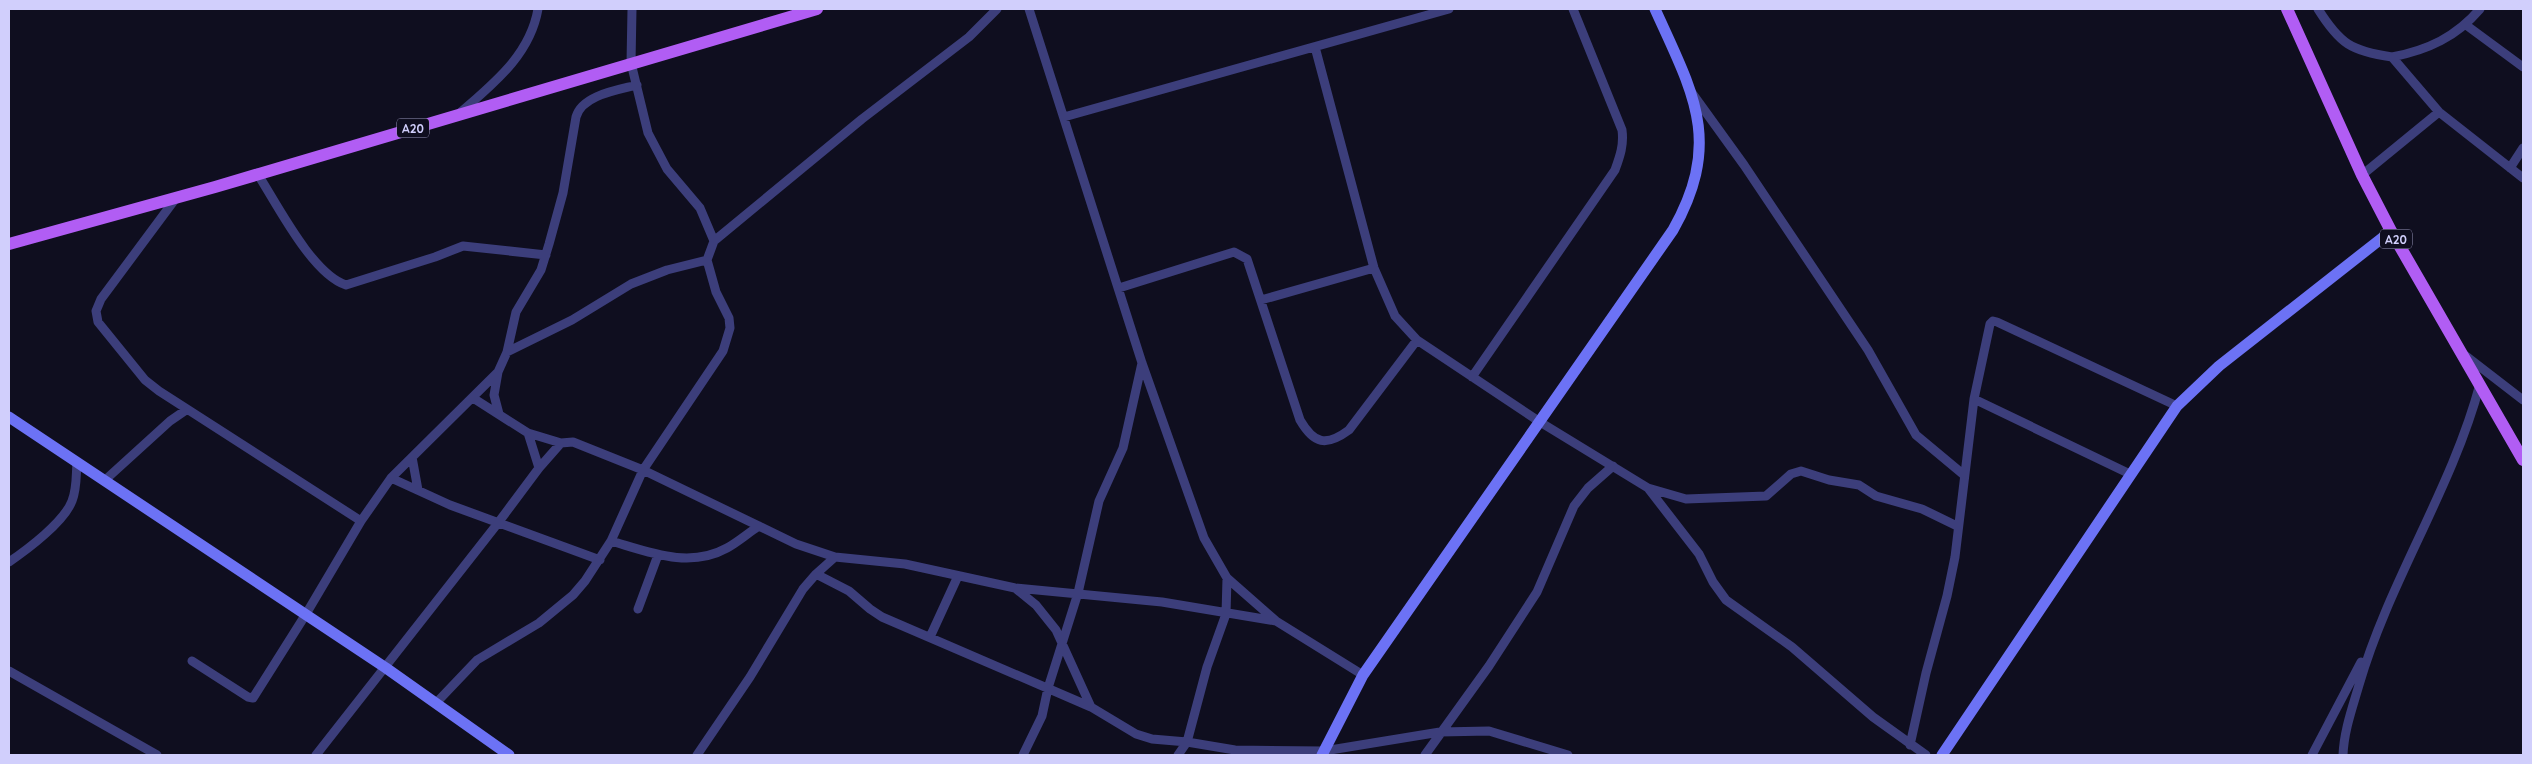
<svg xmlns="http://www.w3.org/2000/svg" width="2532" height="764" font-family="Quicksand,sans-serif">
<rect width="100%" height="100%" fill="#0f0e1f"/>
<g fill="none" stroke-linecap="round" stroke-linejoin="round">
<path stroke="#3c3e7b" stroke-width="9" d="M 632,9 L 631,63 L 648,133 L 667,169 L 700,208 L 714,241
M 1029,9 L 1142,363 L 1204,538 L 1227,578 L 1276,621 L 1363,675
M 2318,9 C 2340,44 2351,51 2392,57 L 2439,112 L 2523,178
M 2466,25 L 2523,67
M 1315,47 L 1374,268 L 1395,316 L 1417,340 L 1540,422 L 1648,488 L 1699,554 L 1713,582 L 1726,600 L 1792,647 L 1873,717 L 1926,755
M 2392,57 C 2428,50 2456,37 2480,9
M 1692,93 L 1744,165 L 1868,350 L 1916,435 L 1964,475
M 461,112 C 494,83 530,55 538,9
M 1064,117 L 1449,9
M 2510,168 L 2523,148
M 257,173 C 277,204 312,274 346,285 L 435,257 L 463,246 L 546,255
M 2362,175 L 2439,112
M 176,198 L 101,299 L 96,311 L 98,322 L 145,380 L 159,391 L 361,521 L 391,478 L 498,372 L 507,352 L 516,312 L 541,270 L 549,244 L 563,193 L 576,117 C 582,95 618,90 637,85
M 1119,288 L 1234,252 L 1247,259 L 1300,420 C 1314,444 1326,447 1349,430 L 1417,340
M 1261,300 L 1374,268
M 507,352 L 572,320 L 631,284 L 667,270 L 707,260
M 2466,356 L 2523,400
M 498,372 L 494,395 L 499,414
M 1472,377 L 1615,170 C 1620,156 1624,145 1622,130 L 1573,9
M 473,398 L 528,433 L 561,443 L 573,442 L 643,470 L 796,544 L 835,557 L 905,564 L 1015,588 L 1162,602 L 1276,621
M 1974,399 L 2130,474
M 528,433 L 539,468
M 412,457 L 418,490
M 391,478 L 450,505 L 600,560
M 104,481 L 170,421 L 186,410
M 1648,488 L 1686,499 L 1766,496 L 1791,474 L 1801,471 L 1829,480 L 1859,485 L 1876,496 L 1922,509 L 1957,526
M 611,541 C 649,552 689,569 727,548 C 738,542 748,533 759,526
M 9,562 C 28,549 64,522 72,501 C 77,489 76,475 77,462
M 816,574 L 849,591 L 870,609 L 882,617 L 1091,707 L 1136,734 L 1152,739 L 1187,742 L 1207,667 L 1226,614 L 1227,578
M 1015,588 L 1036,605 L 1056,630 L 1091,707
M 638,609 L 658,555
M 930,637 L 958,576
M 192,661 L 248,697 L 253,698 L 306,614 L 361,521
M 9,671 L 157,755
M 437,702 L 477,660 L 539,623 L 573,595 L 585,581 L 611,541 L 643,470 L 723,351 L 730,328 L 729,318 L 716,292 L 707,260 L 714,241 L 862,119 L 969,37 L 997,9
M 1910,745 L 1926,673 L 1947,596 L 1955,557 L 1974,399 L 1990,324 L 1993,321 L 1997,322 L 2177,406
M 316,755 L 498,523 L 539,468 L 561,443
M 697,755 L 750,677 L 803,589 L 816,574 L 835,557
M 1023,755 L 1042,716 L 1048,688 L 1078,593 L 1099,501 L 1123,448 L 1142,363
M 1178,755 L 1187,742 L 1235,750 L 1324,751 L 1440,732 L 1489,731 L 1568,755
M 1425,755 L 1489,666 L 1537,592 L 1574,506 L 1588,488 L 1613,466
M 2312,755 L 2361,662
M 2343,755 C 2344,731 2352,709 2359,685 C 2389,581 2452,489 2480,384"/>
<path stroke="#6c72f5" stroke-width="11" d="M 9,417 L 386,668 L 509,755
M 1322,755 L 1363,675 L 1673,230 C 1723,141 1693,93 1655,9
M 1942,755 L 2177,406 L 2219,366 L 2391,231"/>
<path stroke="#b15df4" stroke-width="12" d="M 2287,9 L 2362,175 L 2391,231 L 2523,460
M 9,244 L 215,187 L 817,9"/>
</g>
<g text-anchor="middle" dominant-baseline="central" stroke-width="5" stroke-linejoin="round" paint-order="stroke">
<g fill="#0f0e1f" stroke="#9795ba" stroke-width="1">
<rect x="397" y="118.5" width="32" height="19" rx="4"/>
<rect x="2380" y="229.5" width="32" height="19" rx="4"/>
</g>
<g font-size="12" font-weight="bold" fill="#d1cffc">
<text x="413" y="128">A20</text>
<text x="2396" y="239">A20</text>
</g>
</g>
<rect width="2532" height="764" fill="none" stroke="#d1cffc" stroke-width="20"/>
</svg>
